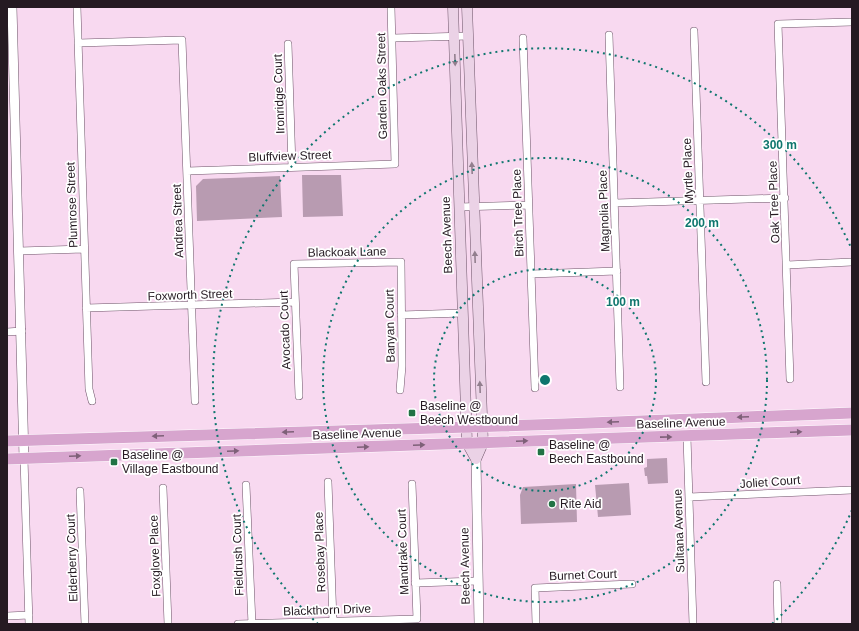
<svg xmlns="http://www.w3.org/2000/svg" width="859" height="631" font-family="Helvetica,sans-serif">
<rect width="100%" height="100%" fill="#f8d9f0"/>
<path fill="#b89bb1" d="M 302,175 L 341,175 L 343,216 L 303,217 Z
M 280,176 L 282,217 L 197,221 L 196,186 L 203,179 Z
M 667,458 L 668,483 L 648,484 L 647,476 L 645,476 L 644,468 L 647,467 L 647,459 Z
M 629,483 L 631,515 L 598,517 L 595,485 Z
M 576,484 L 577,522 L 521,524 L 520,495 L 523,487 Z"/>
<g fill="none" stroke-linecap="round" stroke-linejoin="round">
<g stroke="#6e5469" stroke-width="8">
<path id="minor" d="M 77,7 L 89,389 L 92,401
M 694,31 L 706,382
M 609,35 L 620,387
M 393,38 L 468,36
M 523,38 L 535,388
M 78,43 L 182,40 L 195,401
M 288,44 L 292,167
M 187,171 L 395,164 L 391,7
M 615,203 L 785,198
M 459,207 L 528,205
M 19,251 L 84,249
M 787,265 L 852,262
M 531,274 L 617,271
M 86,308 L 295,302
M 401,315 L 463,313
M 7,332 L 22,331
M 790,379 L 778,24 L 852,22
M 299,396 L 294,264 L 401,262 L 402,366 L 400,390
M 687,437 L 693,624
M 24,458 L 29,624
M 328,482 L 333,621
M 246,485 L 252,624
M 163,488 L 168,624
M 80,491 L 85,624
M 689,497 L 852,490
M 415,583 L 478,581
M 777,584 L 778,624
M 7,616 L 29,615
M 238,624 L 417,619 L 412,484
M 536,624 L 535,588 L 632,584"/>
</g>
<g stroke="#6e5469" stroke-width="10">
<path id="tertiary" d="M 12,7 L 24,458
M 476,459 L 479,624"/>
</g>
<g stroke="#6e5469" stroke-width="11">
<path id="secondary" d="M 453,7 L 467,443 L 476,459
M 467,7 L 483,443 L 476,459"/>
</g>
<g stroke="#fff" stroke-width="12">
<path id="primary" d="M 7,441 L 564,424 L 852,413
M 7,459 L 852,430"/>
</g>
<use href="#minor" stroke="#fff" stroke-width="7"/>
<use href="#tertiary" stroke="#fff" stroke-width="9"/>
<use href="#secondary" stroke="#ebd2e6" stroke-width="10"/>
<use href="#primary" stroke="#d7a5ce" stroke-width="11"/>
</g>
<defs><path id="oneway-solid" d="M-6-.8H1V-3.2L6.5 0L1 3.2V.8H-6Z"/></defs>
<g fill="#927f8e">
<use href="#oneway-solid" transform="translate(455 60) rotate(88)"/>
<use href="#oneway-solid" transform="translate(472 168) rotate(-92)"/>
<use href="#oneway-solid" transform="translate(475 257) rotate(-92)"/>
<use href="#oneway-solid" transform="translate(480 387) rotate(-92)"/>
</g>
<g fill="#7e6078">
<use href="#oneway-solid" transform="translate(743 417) rotate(178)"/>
<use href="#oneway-solid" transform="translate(613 422) rotate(178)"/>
<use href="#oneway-solid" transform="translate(288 432) rotate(178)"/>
<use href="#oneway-solid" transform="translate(796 432) rotate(-2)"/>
<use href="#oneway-solid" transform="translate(158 436) rotate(178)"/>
<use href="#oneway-solid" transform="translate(666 437) rotate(-1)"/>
<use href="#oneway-solid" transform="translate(522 441) rotate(-2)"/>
<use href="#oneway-solid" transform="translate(419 445) rotate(-2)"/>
<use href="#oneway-solid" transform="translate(363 447) rotate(-2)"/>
<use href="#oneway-solid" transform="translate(233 451) rotate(-2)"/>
<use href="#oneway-solid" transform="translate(75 456) rotate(-2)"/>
</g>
<g fill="none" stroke="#0f766e" stroke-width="2" stroke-dasharray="2 4">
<circle cx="545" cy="380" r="111"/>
<circle cx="545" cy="380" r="222"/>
<path d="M852 510A333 333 0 0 1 772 624M318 624A333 333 0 1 1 852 250"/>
</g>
<g fill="#217345" stroke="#fff" stroke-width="1.5">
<rect x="408" y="409" width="8" height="8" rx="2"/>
<rect x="537" y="448" width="8" height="8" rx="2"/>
<rect x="110" y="458" width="8" height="8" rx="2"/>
<circle cx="552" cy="504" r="4"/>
</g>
<g text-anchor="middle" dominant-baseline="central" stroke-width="3.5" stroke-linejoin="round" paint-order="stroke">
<g font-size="12" fill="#251a22" stroke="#fff">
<text transform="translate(382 86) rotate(-91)">Garden Oaks Street</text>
<text transform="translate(279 94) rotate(-92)">Ironridge Court</text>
<text transform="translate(290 156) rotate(-2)">Bluffview Street</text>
<text transform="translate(688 171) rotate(-92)">Myrtle Place</text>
<text transform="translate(774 202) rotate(-92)">Oak Tree Place</text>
<text transform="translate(72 205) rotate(-92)">Plumrose Street</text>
<text transform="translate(604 211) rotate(-92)">Magnolia Place</text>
<text transform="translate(518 213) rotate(-92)">Birch Tree Place</text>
<text transform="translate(178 221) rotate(-92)">Andrea Street</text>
<text transform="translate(447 235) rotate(-92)">Beech Avenue</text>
<text transform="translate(347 252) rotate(-1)">Blackoak Lane</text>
<text transform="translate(190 295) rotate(-2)">Foxworth Street</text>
<text transform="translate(390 326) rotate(-91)">Banyan Court</text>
<text transform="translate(285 330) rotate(-92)">Avocado Court</text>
<text transform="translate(681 423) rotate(-2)">Baseline Avenue</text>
<text transform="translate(357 434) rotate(-2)">Baseline Avenue</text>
<text transform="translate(770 482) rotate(-4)">Joliet Court</text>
<text transform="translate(679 531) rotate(-92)">Sultana Avenue</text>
<text transform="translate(320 552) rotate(-92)">Rosebay Place</text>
<text transform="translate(403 552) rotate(-92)">Mandrake Court</text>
<text transform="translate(238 555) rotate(-92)">Fieldrush Court</text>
<text transform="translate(155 556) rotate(-92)">Foxglove Place</text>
<text transform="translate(72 558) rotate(-92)">Elderberry Court</text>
<text transform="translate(465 566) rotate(-91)">Beech Avenue</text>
<text transform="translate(583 575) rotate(-2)">Burnet Court</text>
<text transform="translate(327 610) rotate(-2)">Blackthorn Drive</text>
</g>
<g font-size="12" fill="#251a22" stroke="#fff" text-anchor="start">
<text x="420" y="406">Baseline @<tspan x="420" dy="14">Beech Westbound</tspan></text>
<text x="549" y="445">Baseline @<tspan x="549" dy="14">Beech Eastbound</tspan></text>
<text x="122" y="455">Baseline @<tspan x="122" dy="14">Village Eastbound</tspan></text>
<text x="560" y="504">Rite Aid</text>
</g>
</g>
<circle cx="545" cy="380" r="6" fill="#0f766e" stroke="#fff" stroke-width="2"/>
<g font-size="12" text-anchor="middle" font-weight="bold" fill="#0f766e" stroke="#fff" stroke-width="3.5" stroke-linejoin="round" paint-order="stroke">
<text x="780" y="149">300 m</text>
<text x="702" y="227">200 m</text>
<text x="623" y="306">100 m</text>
</g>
<rect width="859" height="631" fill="none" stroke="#251a22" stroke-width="16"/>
</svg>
